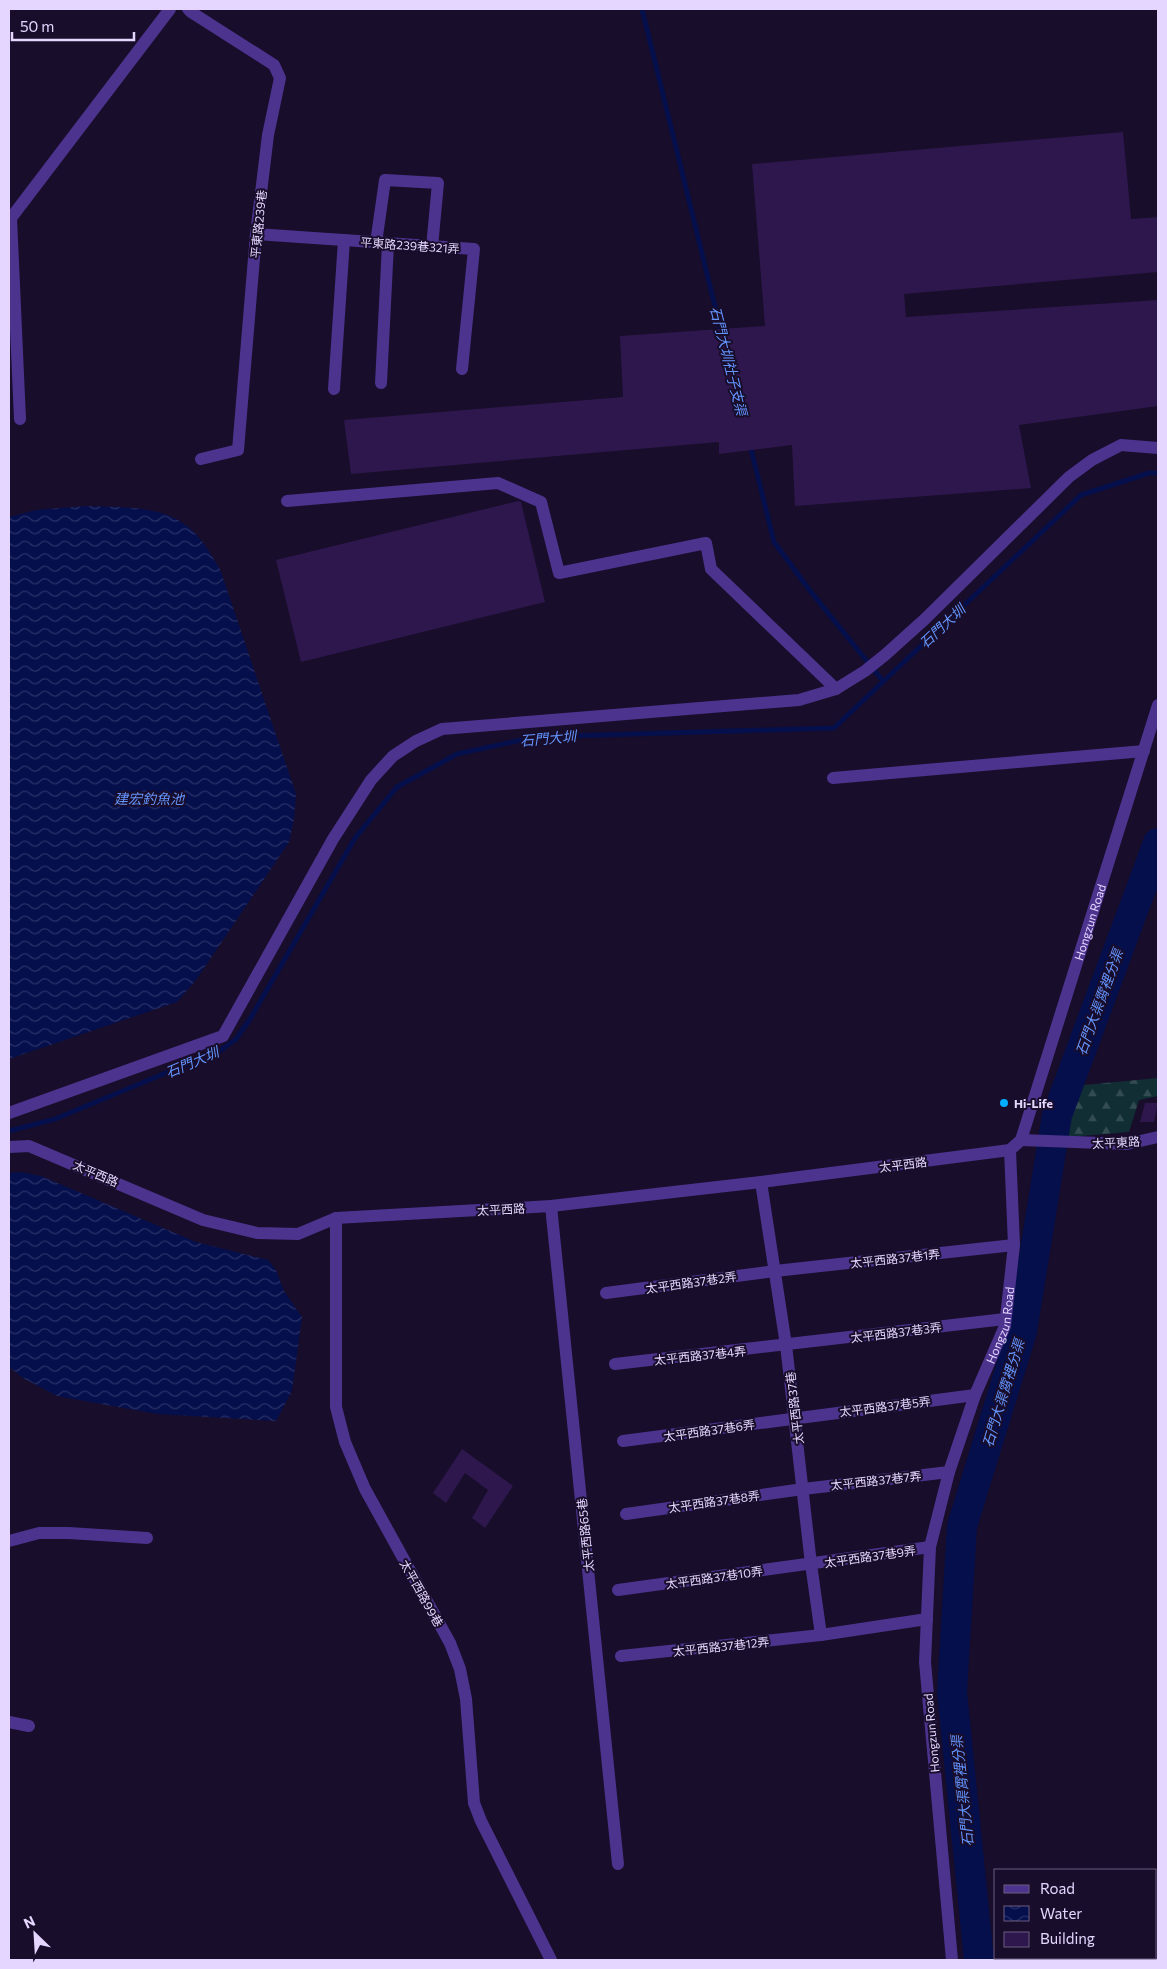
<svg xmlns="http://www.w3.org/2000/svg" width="1167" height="1969" font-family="Commissioner,'Noto Sans TC',sans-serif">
<defs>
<pattern id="forest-firs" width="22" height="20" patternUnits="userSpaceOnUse" patternTransform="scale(1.25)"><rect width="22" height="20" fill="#102e34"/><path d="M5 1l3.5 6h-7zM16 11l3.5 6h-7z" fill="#334c52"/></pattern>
<pattern id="water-waves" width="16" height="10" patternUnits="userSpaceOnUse" patternTransform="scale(1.25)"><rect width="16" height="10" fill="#050f4c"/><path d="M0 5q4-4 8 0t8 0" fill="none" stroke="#293167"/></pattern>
</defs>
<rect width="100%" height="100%" fill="#180d2a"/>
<path fill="url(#forest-firs)" d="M 1158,1078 L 1158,1096 L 1139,1100 L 1129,1132 L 1057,1138 L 1061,1116 L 1073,1086 Z"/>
<path fill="url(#water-waves)" d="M 87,506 C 123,508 165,504 193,531 C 204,542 212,556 220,569 L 296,794 L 294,819 L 289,842 L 196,980 L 177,1002 L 9,1059 L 9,517 L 36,510 Z
M 21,1172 L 41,1176 L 196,1242 L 268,1260 L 276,1270 L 284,1291 L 302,1317 L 292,1391 L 276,1421 L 157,1414 L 57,1396 L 23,1378 L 9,1367 L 9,1173 Z"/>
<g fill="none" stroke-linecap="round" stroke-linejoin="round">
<path stroke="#050f4c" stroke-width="5" d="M 642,9 L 722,335
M 750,445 L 774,542 L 811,592 L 883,681
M 9,1131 L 55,1119 L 221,1050 L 236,1039 L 250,1019 L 355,838 L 397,787 L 457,754 L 535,737 L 834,728 L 1081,495 L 1149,473 L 1158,473"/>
<path stroke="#050f4c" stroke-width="30" d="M 979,1960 L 952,1692 L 962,1526 L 1022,1331 L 1057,1115 L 1158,843"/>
</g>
<path fill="#2e174d" d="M 1123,132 L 1131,219 L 1158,217 L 1158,272 L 904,294 L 906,317 L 1158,300 L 1158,406 L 1019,425 L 1031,488 L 795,506 L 792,445 L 719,454 L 719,442 L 351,474 L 344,420 L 623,397 L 620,336 L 765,326 L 752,164 Z
M 518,501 L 521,502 L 545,602 L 301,662 L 276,560 Z
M 1145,1103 L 1158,1103 L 1154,1122 L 1140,1122 Z
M 462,1449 L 513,1486 L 485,1528 L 472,1518 L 488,1490 L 465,1473 L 446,1503 L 433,1493 Z"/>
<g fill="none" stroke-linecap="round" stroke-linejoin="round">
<g stroke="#4b338e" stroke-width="12">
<path d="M 188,9 L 191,12 L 274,65 L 280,78 L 268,135 L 256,234 L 238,450 L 201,459"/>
<path d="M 256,234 L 474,249 L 462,369"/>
<path d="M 376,243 L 385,180 L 438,183 L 432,247"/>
<path d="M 381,383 L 388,244"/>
<path d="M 334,389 L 344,240"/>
<path d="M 20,419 L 11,218 L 170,9"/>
<path d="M 287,501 L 498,483 L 541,502 L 559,573 L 706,543 L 711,569 L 836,689"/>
<path d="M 833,778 L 1144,751"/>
<path d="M 9,1113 L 223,1036 L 333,839 L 371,780 L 393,756 L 416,741 L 442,729 L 799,700 L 836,689 L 865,671 L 885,655 L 925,619 L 1069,477 L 1092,460 L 1121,445 L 1158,448"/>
<path d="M 1021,1140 L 1127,1144 L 1158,1137"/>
<path d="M 9,1147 L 29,1146 L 203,1220 L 257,1233 L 298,1234 L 336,1218 L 551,1206 L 761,1182 L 1010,1150"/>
<path d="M 761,1182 L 786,1345 L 811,1564 L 821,1635"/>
<path d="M 551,1206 L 618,1864"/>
<path d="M 336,1218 L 336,1407 L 345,1442 L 365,1489 L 450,1643 L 460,1669 L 466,1699 L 474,1803 L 481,1821 L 551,1960"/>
<path d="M 606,1293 L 775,1271 L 1014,1245"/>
<path d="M 615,1364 L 1005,1319"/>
<path d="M 623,1441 L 975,1395"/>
<path d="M 626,1514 L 803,1489 L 949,1472"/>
<path d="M 9,1541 L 39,1533 L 69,1533 L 147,1538"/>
<path d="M 618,1590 L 930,1547"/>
<path d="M 621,1656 L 821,1635 L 927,1619"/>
<path d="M 9,1722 L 29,1726"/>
<path id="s1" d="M 952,1960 L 925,1662 L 930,1547 L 949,1472 L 975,1395 L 1005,1326 L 1014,1245 L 1010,1150 L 1021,1140 L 1158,705"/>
</g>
</g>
<circle fill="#02aeff" stroke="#180d2a" stroke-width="2" cx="1004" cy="1103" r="5"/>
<g text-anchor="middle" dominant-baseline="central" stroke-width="4" stroke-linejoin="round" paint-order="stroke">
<g font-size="12" fill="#e4d6ff" stroke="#180d2a">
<text transform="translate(258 224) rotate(-84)">平東路239巷</text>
<text transform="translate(410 245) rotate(4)">平東路239巷321弄</text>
<text stroke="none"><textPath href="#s1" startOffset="1068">Hongzun Road</textPath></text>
<text transform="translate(1116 1142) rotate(-3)">太平東路</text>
<text transform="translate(903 1164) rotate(-7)">太平西路</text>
<text transform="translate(96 1173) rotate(23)">太平西路</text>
<text transform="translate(501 1209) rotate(-3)">太平西路</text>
<text transform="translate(895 1258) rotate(-6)">太平西路37巷1弄</text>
<text transform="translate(691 1282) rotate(-8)">太平西路37巷2弄</text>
<text stroke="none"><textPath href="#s1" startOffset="648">Hongzun Road</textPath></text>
<text transform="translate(896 1332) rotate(-7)">太平西路37巷3弄</text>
<text transform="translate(700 1355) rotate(-6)">太平西路37巷4弄</text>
<text transform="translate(885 1406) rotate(-7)">太平西路37巷5弄</text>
<text transform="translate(794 1408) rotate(-97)">太平西路37巷</text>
<text transform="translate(709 1430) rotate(-8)">太平西路37巷6弄</text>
<text transform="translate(876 1480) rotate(-6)">太平西路37巷7弄</text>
<text transform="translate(714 1501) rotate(-8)">太平西路37巷8弄</text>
<text transform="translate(585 1535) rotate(-96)">太平西路65巷</text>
<text transform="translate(870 1556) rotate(-8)">太平西路37巷9弄</text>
<text transform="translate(714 1577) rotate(-8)">太平西路37巷10弄</text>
<text transform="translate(422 1593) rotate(61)">太平西路99巷</text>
<text transform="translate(721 1646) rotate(-6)">太平西路37巷12弄</text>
<text transform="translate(931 1733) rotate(-95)">Hongzun Road</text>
</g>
<g font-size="12" font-weight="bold" fill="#e4d6ff" stroke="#180d2a" text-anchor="start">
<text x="1014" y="1103">Hi-Life</text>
</g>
<g font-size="14" font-style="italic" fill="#6495ff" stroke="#180d2a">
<text transform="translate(729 361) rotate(76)">石門大圳社子支渠</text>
<text transform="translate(942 626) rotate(-43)">石門大圳</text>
<text transform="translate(548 738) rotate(-5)">石門大圳</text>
<text x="149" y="798">建宏釣魚池</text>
<text transform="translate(1099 1002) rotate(-70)">石門大渠霄裡分渠</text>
<text transform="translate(192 1062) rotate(-23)">石門大圳</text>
<text transform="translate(1003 1393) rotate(-73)">石門大渠霄裡分渠</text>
<text transform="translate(962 1791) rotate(-96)">石門大渠霄裡分渠</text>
</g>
</g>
<rect width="1167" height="1969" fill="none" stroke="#e4d6ff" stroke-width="20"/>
<rect x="994" y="1869" width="162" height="90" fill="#180d2a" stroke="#6a5d7f"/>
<rect x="1004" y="1885" width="25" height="8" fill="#4b338e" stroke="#6a5d7f"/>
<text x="1040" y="1894" font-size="15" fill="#e4d6ff">Road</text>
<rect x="1004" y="1906" width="25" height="15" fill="url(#water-waves)" stroke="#6a5d7f"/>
<text x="1040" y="1919" font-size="15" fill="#e4d6ff">Water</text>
<rect x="1004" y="1932" width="25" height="15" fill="#2e174d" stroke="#6a5d7f"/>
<text x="1040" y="1944" font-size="15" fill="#e4d6ff">Building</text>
<g transform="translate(35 1934) rotate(335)" stroke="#180d2a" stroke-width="4" paint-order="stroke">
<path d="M0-4L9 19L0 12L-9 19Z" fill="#e4d6ff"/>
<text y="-8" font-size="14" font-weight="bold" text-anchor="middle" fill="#e4d6ff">N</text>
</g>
<path d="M12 32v8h122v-8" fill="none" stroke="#e4d6ff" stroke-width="2.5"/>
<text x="20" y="32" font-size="15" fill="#e4d6ff" stroke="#180d2a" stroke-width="4" paint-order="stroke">50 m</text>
</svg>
